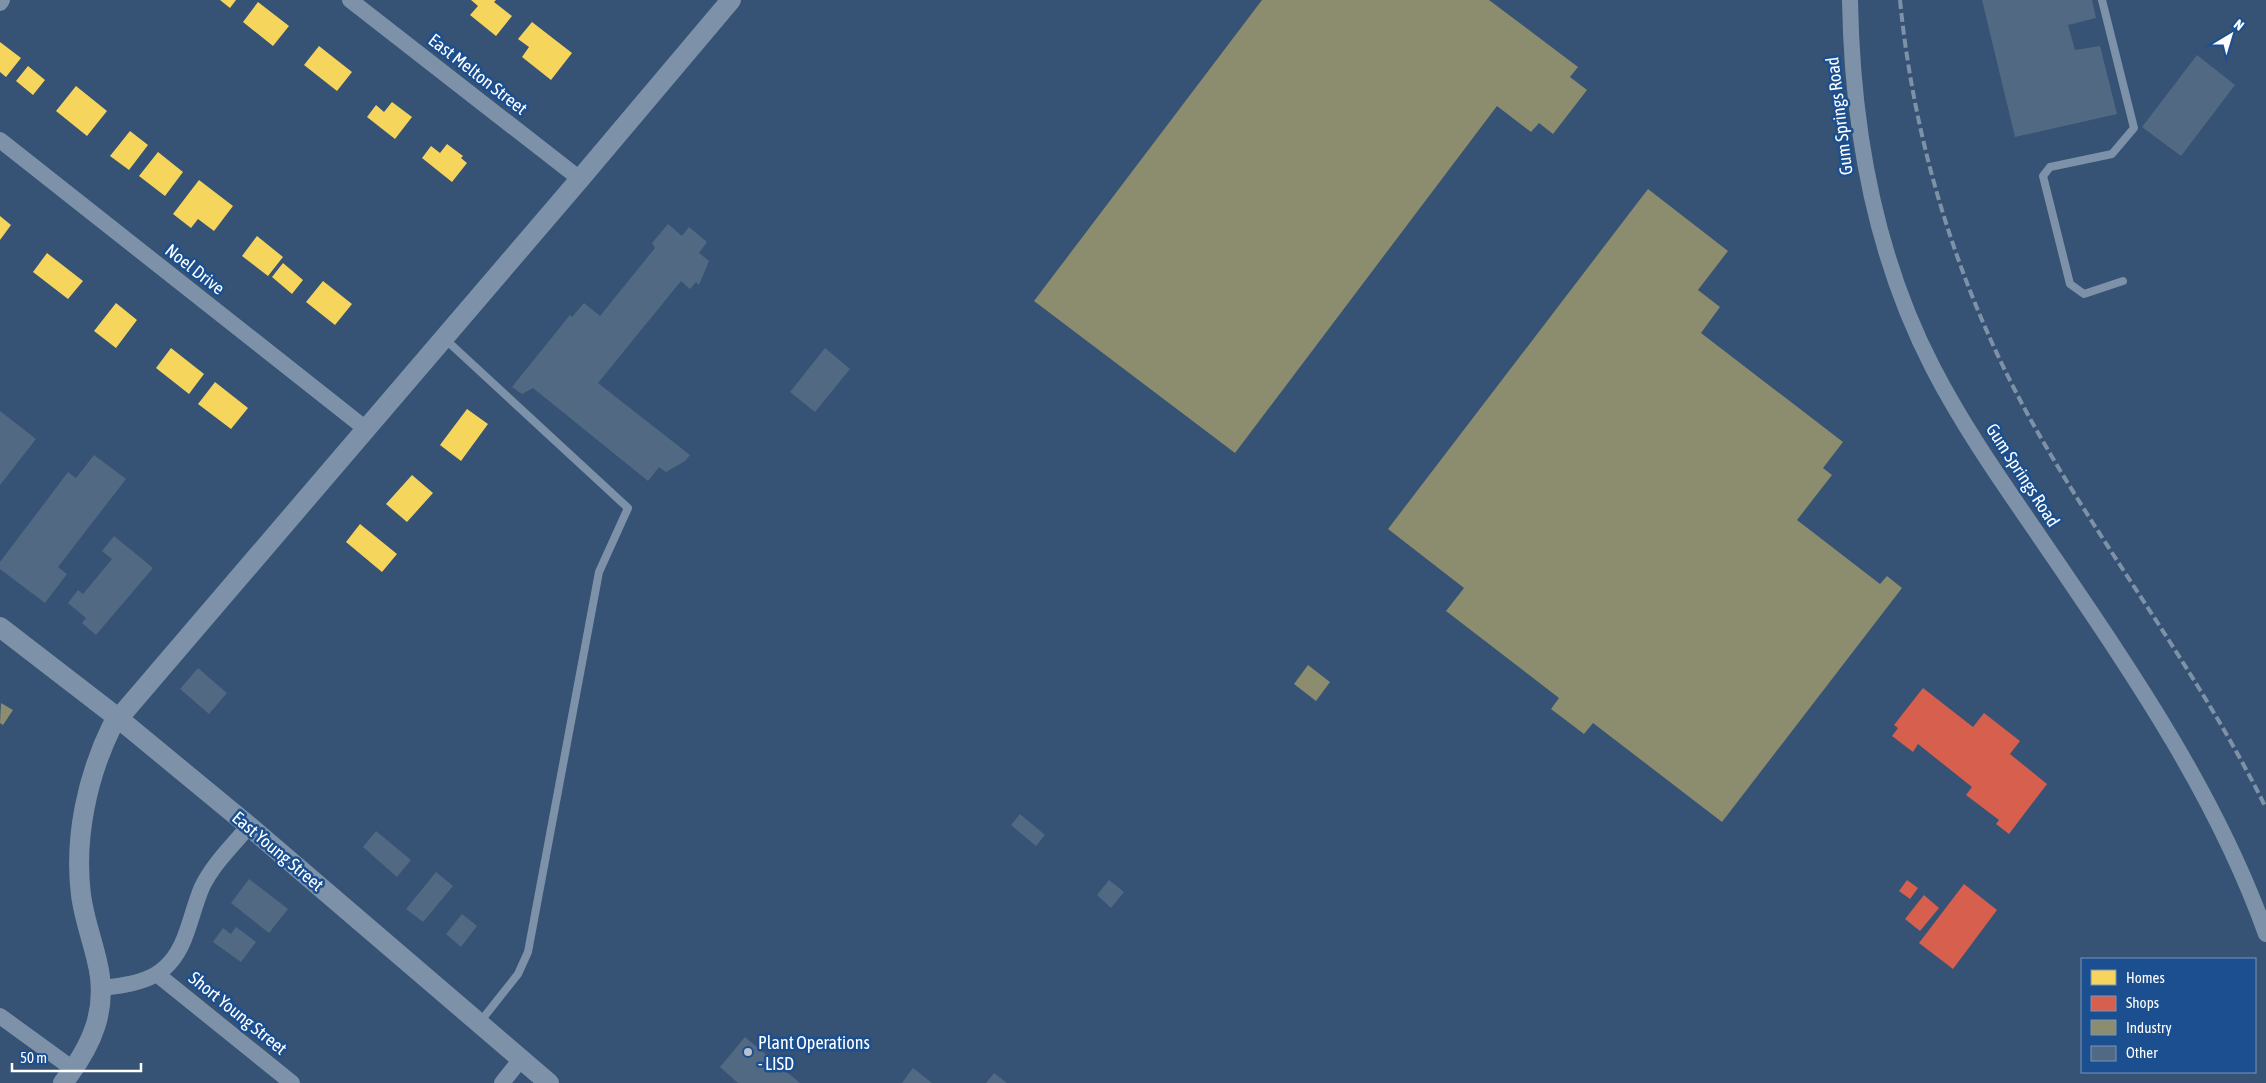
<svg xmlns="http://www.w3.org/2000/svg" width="2266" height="1083" font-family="'Asap Condensed',sans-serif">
<rect width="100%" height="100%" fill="#365274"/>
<path fill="#f6d55c" d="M 220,0 L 236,0 L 230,8 Z
M 471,0 L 496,0 L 494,2 L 512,16 L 496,36 L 470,15 L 478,6 Z
M 258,2 L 289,26 L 273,46 L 243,22 Z
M 532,22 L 572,53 L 551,80 L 522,57 L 529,47 L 518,39 Z
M 0,42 L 21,58 L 6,77 L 0,72 Z
M 319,46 L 352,72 L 337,91 L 304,65 Z
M 28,66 L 45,80 L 33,95 L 16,81 Z
M 76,86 L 107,111 L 87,136 L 56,111 Z
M 392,102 L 412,117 L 395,139 L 367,117 L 376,105 L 384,112 Z
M 130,131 L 148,145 L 129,170 L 110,156 Z
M 447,144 L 463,156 L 461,158 L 467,163 L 452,182 L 422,158 L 431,146 L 440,153 Z
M 158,152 L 183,172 L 165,196 L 139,176 Z
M 199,180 L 233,206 L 214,231 L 198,219 L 191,228 L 173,214 Z
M 0,216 L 11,225 L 0,240 Z
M 257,236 L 283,257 L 268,276 L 242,256 Z
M 47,253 L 83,281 L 68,299 L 33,272 Z
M 283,263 L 303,280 L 292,294 L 272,277 Z
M 323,281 L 352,304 L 335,325 L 306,302 Z
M 116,303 L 137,320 L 116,348 L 94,331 Z
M 171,348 L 204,374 L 189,394 L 156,368 Z
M 215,382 L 248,408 L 231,429 L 198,404 Z
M 467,409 L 488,424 L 461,461 L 440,445 Z
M 412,475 L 433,493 L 407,522 L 386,504 Z
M 360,524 L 397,554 L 382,572 L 346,542 Z"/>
<path fill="#d6604d" d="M 1923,688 L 1973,727 L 1984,713 L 2020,741 L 2010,754 L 2047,784 L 2009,834 L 1996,824 L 1999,820 L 1966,795 L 1972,787 L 1918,744 L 1913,752 L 1892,736 L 1898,728 L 1894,725 Z
M 1907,880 L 1918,888 L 1910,899 L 1899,891 Z
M 1964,884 L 1997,910 L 1953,969 L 1919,943 Z
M 1924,895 L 1939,908 L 1920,931 L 1905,919 Z"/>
<path fill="#8c8c6e" d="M 1262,0 L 1489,0 L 1578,67 L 1570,77 L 1587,90 L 1553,134 L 1539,123 L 1531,132 L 1497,106 L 1235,453 L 1034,301 Z
M 1648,189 L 1728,251 L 1698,290 L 1720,307 L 1701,333 L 1843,442 L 1823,468 L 1832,475 L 1797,520 L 1880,584 L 1887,576 L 1902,588 L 1722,822 L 1593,723 L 1584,734 L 1551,709 L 1559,698 L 1446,611 L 1464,588 L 1388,529 Z
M 1308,665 L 1330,682 L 1316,701 L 1294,684 Z
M 1,703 L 13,710 L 3,725 L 0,723 Z"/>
<path fill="#526984" d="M 1982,0 L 2092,0 L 2096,18 L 2068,25 L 2075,50 L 2100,46 L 2117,114 L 2015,137 Z
M 2197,55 L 2235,85 L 2181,156 L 2142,127 Z
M 668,224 L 682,236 L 689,227 L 707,242 L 699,253 L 709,261 L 699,285 L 696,282 L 690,289 L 681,281 L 598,383 L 690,455 L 685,461 L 666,472 L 659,467 L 648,481 L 533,388 L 522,394 L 512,387 L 570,315 L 572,317 L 584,303 L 600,316 L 655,248 L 652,243 Z
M 825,348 L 850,369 L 815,412 L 790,392 Z
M 0,411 L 36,439 L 0,485 Z
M 94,455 L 126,479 L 58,567 L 67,574 L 45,603 L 0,569 L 0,562 L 68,472 L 76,478 Z
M 114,536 L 153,568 L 96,635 L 82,623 L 86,618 L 68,603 L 78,590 L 83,594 L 112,559 L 102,551 Z
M 198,668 L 227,693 L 209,714 L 180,689 Z
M 1020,814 L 1045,835 L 1036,846 L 1011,825 Z
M 376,831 L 411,860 L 397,877 L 363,847 Z
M 436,872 L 453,886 L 423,922 L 406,909 Z
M 249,879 L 288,909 L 269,933 L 231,903 Z
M 1109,880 L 1124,892 L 1111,908 L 1097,895 Z
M 462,914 L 477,926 L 461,947 L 446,934 Z
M 236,927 L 256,942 L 241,962 L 213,942 L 223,928 L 231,934 Z
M 745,1037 L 800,1083 L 738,1083 L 720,1067 Z
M 913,1068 L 932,1083 L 902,1083 Z
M 994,1073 L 1007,1083 L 986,1083 Z"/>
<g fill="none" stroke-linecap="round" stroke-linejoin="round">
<path stroke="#7d92a8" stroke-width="8" d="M 2102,0 L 2134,128 L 2112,154 L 2050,167 L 2043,176 L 2070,284 L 2084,294 L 2123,281
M 445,339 L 628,508 L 599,572 L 528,952 L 518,974 L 480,1022"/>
<path stroke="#7d92a8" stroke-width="16" d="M 350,0 L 580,179
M 1850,0 C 1852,127 1874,254 1933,368 C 1966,432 2008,490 2048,549 C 2131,671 2216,794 2266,934
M 0,3 L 2,0
M 0,140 L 366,429
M 158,975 L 292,1083
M 102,988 C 145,983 172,977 187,931 C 192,917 196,901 202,887 C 213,864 233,845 249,826
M 0,1016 L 73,1069
M 502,1083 L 521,1059"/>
<path stroke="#7d92a8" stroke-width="20" d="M 0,627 L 118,718 L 249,826 L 549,1083
M 63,1083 C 92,1046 109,1009 97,961 C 92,939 84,918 81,895 C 74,838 87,777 112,726 L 580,179 L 731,0"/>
<path stroke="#7e92a7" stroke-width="4" stroke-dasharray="9 4" stroke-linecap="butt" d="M 1900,0 C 1915,154 1964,305 2041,438 C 2113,563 2202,678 2266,808"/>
</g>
<circle fill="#b9c2ce" stroke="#1b4f8f" stroke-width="2" cx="748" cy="1052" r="5"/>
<g text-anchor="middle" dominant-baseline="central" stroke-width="5" stroke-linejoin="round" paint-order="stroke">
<g font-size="18" fill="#fff" stroke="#1b4f8f">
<text transform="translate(478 74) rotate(38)">East Melton Street</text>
<text transform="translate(1839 116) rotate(-97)">Gum Springs Road</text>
<text transform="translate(195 269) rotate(38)">Noel Drive</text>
<text transform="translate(2023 475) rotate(57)">Gum Springs Road</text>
<text transform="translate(278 851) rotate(40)">East Young Street</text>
<text transform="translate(238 1013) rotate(39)">Short Young Street</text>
</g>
<g font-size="18" fill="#fff" stroke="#1b4f8f" text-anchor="start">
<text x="758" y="1042">Plant Operations<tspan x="758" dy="21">- LISD</tspan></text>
</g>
</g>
<rect x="2081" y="958" width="175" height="115" fill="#1b4f8f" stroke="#7695bc"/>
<rect x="2091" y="970" width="25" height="15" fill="#f6d55c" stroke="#7695bc"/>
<text x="2126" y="983" font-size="15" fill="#ffffff">Homes</text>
<rect x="2091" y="996" width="25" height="15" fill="#d6604d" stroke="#7695bc"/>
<text x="2126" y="1008" font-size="15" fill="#ffffff">Shops</text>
<rect x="2091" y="1020" width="25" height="15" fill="#8c8c6e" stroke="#7695bc"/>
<text x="2126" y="1033" font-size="15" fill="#ffffff">Industry</text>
<rect x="2091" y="1046" width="25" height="15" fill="#526984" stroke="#7695bc"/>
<text x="2126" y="1058" font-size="15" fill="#ffffff">Other</text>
<g transform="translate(2231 35) rotate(38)" stroke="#1b4f8f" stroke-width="4" paint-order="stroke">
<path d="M0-4L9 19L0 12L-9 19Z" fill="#ffffff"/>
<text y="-8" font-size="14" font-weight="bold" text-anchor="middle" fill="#ffffff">N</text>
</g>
<path d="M12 1063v8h129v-8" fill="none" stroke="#ffffff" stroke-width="2.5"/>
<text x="20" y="1063" font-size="15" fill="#ffffff" stroke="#1b4f8f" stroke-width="4" paint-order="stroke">50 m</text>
</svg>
